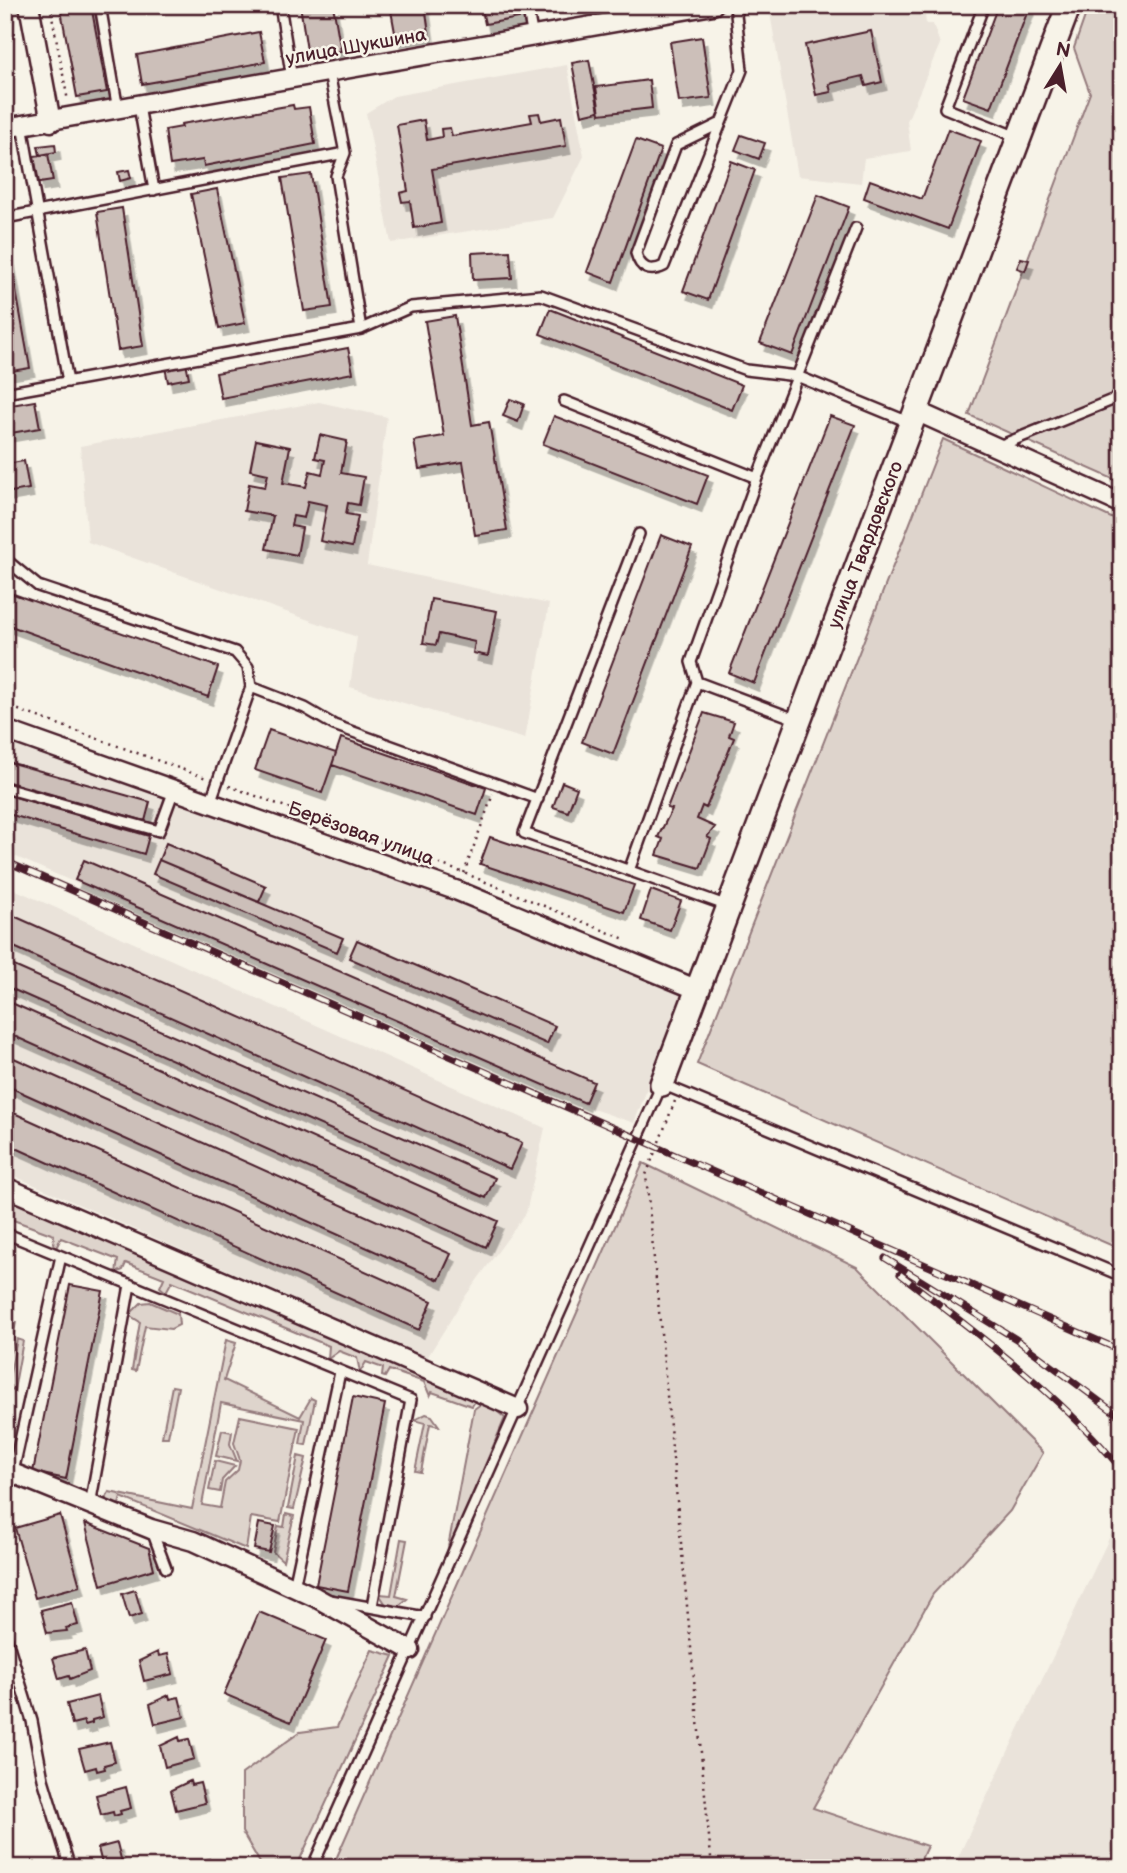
<svg xmlns="http://www.w3.org/2000/svg" width="1127" height="1873" font-family="'Balsamiq Sans',sans-serif">
<defs>
<filter id="shadow"><feDropShadow dx="4.5" dy="8" stdDeviation="0" flood-color="#0004"/></filter>
</defs>
<rect width="100%" height="100%" fill="#f7f3e8"/>
<filter id="ink" filterUnits="userSpaceOnUse"><feTurbulence type="fractalNoise" baseFrequency=".0143" numOctaves="2"/><feDisplacementMap in="SourceGraphic" scale="14" xChannelSelector="R" yChannelSelector="G"/><feConvolveMatrix kernelMatrix="1 2 1 2 8 2 1 2 1" color-interpolation-filters="sRGB"/></filter>
<g filter="url(#ink)">
<path fill="#eae3da" d="M 779,5 L 924,5 L 926,24 L 933,24 L 940,44 L 907,121 L 911,151 L 864,158 L 861,183 L 798,176 L 769,7 Z
M 567,65 L 584,156 L 553,218 L 391,243 L 366,113 L 394,96 Z
M 319,402 L 387,417 L 367,565 L 549,604 L 525,739 L 350,687 L 357,637 L 88,542 L 80,446 Z
M 5,736 L 456,896 L 685,992 L 634,1123 L 590,1108 L 5,852 Z
M 5,885 L 545,1128 L 526,1213 L 464,1298 L 427,1358 L 5,1172 Z
M 1120,1515 L 1122,1868 L 953,1868 Z"/>
<path fill="#ded4cc" stroke="#947a7c" stroke-width="2" d="M 1089,5 L 1122,5 L 1122,483 L 969,415 L 1090,93 L 1074,48 Z
M 943,439 L 1122,523 L 1122,1250 L 697,1064 Z
M 643,1163 L 857,1267 L 1043,1453 L 1010,1511 L 933,1594 L 813,1808 L 927,1846 L 917,1868 L 332,1868 Z
M 5,1198 L 476,1400 L 472,1406 L 432,1392 L 430,1396 L 424,1382 L 389,1370 L 385,1377 L 382,1376 L 383,1368 L 366,1362 L 360,1372 L 357,1358 L 339,1351 L 328,1359 L 329,1346 L 172,1281 L 166,1292 L 160,1287 L 164,1278 L 126,1263 L 123,1270 L 116,1273 L 118,1260 L 61,1238 L 56,1248 L 53,1247 L 54,1235 L 5,1217 Z
M 150,1302 L 178,1314 L 179,1325 L 171,1329 L 145,1326 L 136,1371 L 132,1370 L 140,1322 L 129,1315 L 141,1303 Z
M 5,1320 L 16,1322 L 5,1380 Z
M 17,1339 L 23,1341 L 14,1390 L 7,1388 Z
M 226,1340 L 236,1343 L 224,1380 L 300,1417 L 311,1398 L 315,1400 L 306,1445 L 300,1444 L 304,1420 L 221,1403 L 202,1505 L 220,1508 L 225,1482 L 238,1470 L 240,1460 L 234,1443 L 240,1416 L 299,1428 L 280,1522 L 251,1517 L 246,1549 L 121,1497 L 118,1508 L 104,1501 L 109,1492 L 192,1509 Z
M 172,1386 L 178,1387 L 168,1437 L 162,1437 Z
M 485,1401 L 505,1418 L 446,1558 L 474,1409 Z
M 426,1414 L 432,1416 L 439,1426 L 430,1424 L 421,1472 L 415,1471 L 425,1423 L 414,1420 Z
M 222,1430 L 232,1432 L 230,1444 L 237,1461 L 216,1456 Z
M 298,1456 L 306,1458 L 294,1509 L 288,1508 Z
M 215,1461 L 235,1466 L 222,1480 L 220,1492 L 209,1490 Z
M 286,1514 L 294,1516 L 283,1561 L 273,1552 L 278,1526 L 284,1527 Z
M 401,1539 L 407,1540 L 396,1596 L 407,1599 L 396,1608 L 387,1606 L 379,1594 L 391,1595 Z
M 372,1650 L 394,1656 L 296,1868 L 263,1868 L 242,1832 L 242,1774 L 300,1732 L 337,1727 Z"/>
<path fill="#ccbfb9" stroke="#4a1f2b" stroke-width="2" filter="url(#shadow)" d="M 60,5 L 91,5 L 107,92 L 77,97 Z
M 300,5 L 333,5 L 341,51 L 308,57 Z
M 390,5 L 425,5 L 429,33 L 396,38 Z
M 481,5 L 517,5 L 519,18 L 485,24 Z
M 998,5 L 1030,5 L 991,108 L 963,98 Z
M 871,31 L 882,82 L 866,86 L 863,76 L 829,84 L 831,92 L 816,95 L 805,45 Z
M 259,32 L 265,62 L 142,84 L 137,55 Z
M 702,37 L 711,98 L 679,102 L 670,42 Z
M 589,60 L 599,111 L 582,115 L 572,63 Z
M 649,80 L 652,108 L 600,114 L 596,87 Z
M 293,105 L 294,109 L 309,107 L 315,144 L 204,166 L 203,160 L 170,165 L 165,130 L 182,127 L 181,124 Z
M 539,113 L 541,121 L 561,117 L 566,146 L 432,169 L 441,223 L 414,228 L 410,201 L 402,202 L 400,193 L 408,191 L 397,125 L 424,120 L 427,140 L 442,137 L 441,129 L 450,128 L 452,136 L 532,122 L 530,114 Z
M 948,129 L 981,141 L 948,229 L 864,198 L 870,180 L 922,199 Z
M 741,135 L 765,143 L 759,159 L 735,150 Z
M 636,140 L 661,149 L 613,282 L 587,272 Z
M 55,144 L 56,152 L 40,155 L 38,146 Z
M 48,154 L 53,181 L 39,183 L 34,156 Z
M 731,161 L 755,170 L 708,300 L 683,291 Z
M 129,170 L 131,178 L 120,181 L 118,172 Z
M 311,174 L 332,307 L 304,311 L 282,178 Z
M 217,189 L 245,323 L 219,328 L 191,194 Z
M 818,195 L 849,207 L 792,355 L 760,343 Z
M 122,208 L 143,346 L 118,350 L 97,212 Z
M 5,229 L 30,368 L 5,372 Z
M 510,251 L 512,278 L 473,280 L 472,253 Z
M 1021,258 L 1029,260 L 1025,271 L 1017,268 Z
M 550,309 L 742,385 L 732,410 L 540,334 Z
M 455,316 L 472,425 L 489,422 L 507,530 L 475,535 L 463,462 L 419,469 L 414,441 L 444,436 L 425,321 Z
M 348,348 L 353,373 L 221,398 L 216,373 Z
M 186,363 L 189,378 L 168,382 L 165,367 Z
M 510,399 L 524,404 L 518,422 L 503,416 Z
M 35,401 L 40,428 L 5,434 L 5,406 Z
M 554,416 L 708,475 L 697,504 L 543,444 Z
M 830,416 L 855,425 L 754,683 L 729,673 Z
M 320,435 L 347,441 L 341,473 L 364,477 L 359,505 L 348,503 L 346,514 L 358,516 L 352,547 L 320,541 L 327,505 L 308,501 L 304,518 L 293,516 L 291,526 L 302,528 L 297,555 L 266,549 L 273,516 L 244,511 L 249,484 L 265,487 L 268,474 L 250,470 L 256,440 L 290,447 L 283,483 L 306,487 L 310,471 L 322,474 L 325,460 L 315,458 Z
M 24,461 L 29,489 L 5,493 L 5,464 Z
M 661,535 L 692,547 L 613,754 L 582,742 Z
M 5,591 L 218,667 L 208,697 L 5,624 Z
M 431,599 L 497,611 L 488,656 L 473,653 L 475,642 L 439,634 L 436,645 L 423,643 Z
M 704,713 L 734,722 L 729,736 L 734,738 L 706,808 L 702,806 L 697,819 L 715,827 L 707,837 L 711,839 L 700,868 L 657,855 L 663,839 L 658,837 L 672,809 L 667,808 Z
M 269,730 L 336,753 L 322,793 L 255,770 Z
M 341,738 L 486,788 L 477,815 L 332,765 Z
M 5,761 L 150,802 L 145,821 L 5,781 Z
M 562,782 L 577,788 L 568,812 L 553,807 Z
M 5,794 L 149,836 L 144,854 L 5,813 Z
M 490,837 L 634,885 L 624,912 L 480,864 Z
M 166,843 L 266,886 L 259,902 L 159,860 Z
M 84,860 L 594,1082 L 585,1103 L 75,880 Z
M 159,860 L 343,938 L 337,952 L 153,874 Z
M 651,890 L 681,901 L 670,930 L 641,920 Z
M 5,912 L 522,1143 L 510,1169 L 5,943 Z
M 357,940 L 555,1026 L 547,1044 L 349,958 Z
M 5,962 L 495,1178 L 486,1198 L 5,986 Z
M 5,1000 L 498,1221 L 486,1247 L 5,1032 Z
M 5,1054 L 451,1254 L 439,1280 L 5,1085 Z
M 5,1109 L 432,1301 L 419,1330 L 5,1143 Z
M 70,1285 L 103,1291 L 66,1479 L 33,1472 Z
M 353,1397 L 385,1404 L 348,1591 L 316,1585 Z
M 60,1515 L 80,1586 L 35,1598 L 15,1528 Z
M 85,1523 L 149,1548 L 154,1569 L 101,1585 Z
M 259,1523 L 275,1526 L 269,1552 L 254,1549 Z
M 135,1590 L 142,1614 L 129,1618 L 122,1594 Z
M 72,1602 L 78,1625 L 66,1628 L 67,1631 L 47,1633 L 41,1610 Z
M 259,1612 L 326,1640 L 291,1722 L 224,1694 Z
M 85,1650 L 90,1671 L 70,1679 L 69,1676 L 59,1679 L 53,1658 Z
M 158,1652 L 159,1656 L 168,1654 L 173,1674 L 144,1681 L 139,1661 Z
M 169,1695 L 170,1699 L 179,1697 L 184,1717 L 155,1724 L 150,1704 Z
M 98,1696 L 103,1717 L 92,1720 L 92,1723 L 85,1725 L 84,1721 L 72,1724 L 67,1704 Z
M 179,1737 L 180,1741 L 189,1739 L 194,1759 L 165,1767 L 160,1746 Z
M 110,1742 L 115,1762 L 104,1765 L 105,1769 L 97,1771 L 96,1767 L 85,1770 L 79,1749 Z
M 190,1781 L 191,1785 L 200,1783 L 205,1803 L 176,1810 L 171,1790 Z
M 126,1787 L 131,1808 L 120,1811 L 121,1814 L 114,1816 L 113,1812 L 101,1815 L 96,1795 Z
M 117,1843 L 123,1867 L 103,1868 L 98,1848 Z
M 209,1859 L 211,1868 L 181,1868 L 181,1867 Z"/>
<g fill="none" stroke-linecap="round" stroke-linejoin="round">
<g stroke="#4a1f2b" stroke-width="14">
<path id="service" d="M 100,5 L 118,110
M 280,5 L 292,79
M 527,5 L 533,38
M 984,5 L 945,108 L 1017,137
M 329,73 L 345,153 L 336,176 L 361,329
M 139,106 L 154,190
M 719,124 L 676,145 L 636,253 C 640,269 650,273 664,266 L 742,70 L 735,5
M 22,125 L 68,382
M 5,218 L 345,153
M 5,393 L 361,329 L 411,307 L 541,295 L 746,370 L 797,376 L 911,423
M 564,401 L 757,478
M 999,446 L 1122,396
M 639,534 L 524,833 L 728,906
M 5,559 L 38,586 L 235,652 L 248,667 L 251,687 L 210,803
M 697,682 L 691,662 L 757,478 L 856,228
M 251,687 L 305,708 L 334,725 L 538,799
M 5,788 L 159,831 L 174,790
M 630,868 L 697,682 L 798,720
M 5,1233 L 411,1400 L 372,1606
M 13,1472 L 61,1256
M 90,1505 L 130,1285
M 152,1531 L 166,1568
M 294,1587 L 340,1372
M 330,1600 L 425,1617
M 5,1633 L 32,1721 L 43,1779 L 70,1868
M 312,1868 L 662,1084 L 1122,1276"/>
</g>
<g stroke="#4a1f2b" stroke-width="23">
<path id="minor" d="M 29,5 L 51,122
M 5,128 L 713,5
M 916,411 L 1122,504
M 5,730 L 458,891 L 698,990
M 5,1187 L 518,1409
M 5,1470 L 151,1529 L 193,1541 L 315,1597 L 410,1650"/>
</g>
<g stroke="#4a1f2b" stroke-width="28">
<path id="tertiary" d="M 662,1084 L 1069,5"/>
</g>
<path stroke="#4a1f2b" stroke-width="2.5" stroke-dasharray="2 5" stroke-linecap="butt" d="M 50,5 L 68,101
M 5,705 L 206,778
M 229,786 L 464,873 L 627,940
M 464,873 L 493,794
M 675,1101 L 646,1175 L 712,1868"/>
<use href="#service" stroke="#f7f3e8" stroke-width="9"/>
<use href="#minor" stroke="#f7f3e8" stroke-width="18"/>
<use href="#tertiary" stroke="#f7f3e8" stroke-width="23"/>
<g stroke="#4a1f2b" stroke-width="7">
<path id="rail" d="M 5,861 L 1122,1351
M 885,1258 L 1016,1339 L 1122,1418
M 900,1274 C 978,1335 1059,1393 1122,1470"/>
</g>
<use href="#rail" stroke="#f7f3e8" stroke-width="4.5" stroke-dasharray="13" stroke-linecap="butt"/>
</g>
</g>
<g text-anchor="middle" dominant-baseline="central" stroke-width="5" stroke-linejoin="round" paint-order="stroke">
<g font-size="19" fill="#4a1f2b" stroke="#f7f3e8">
<text transform="translate(356 47) rotate(-10)">улица Шукшина</text>
<text transform="translate(866 545) rotate(-69)">улица Твардовского</text>
<text transform="translate(361 834) rotate(20)">Берёзовая улица</text>
</g>
</g>
<rect width="1127" height="1873" fill="none" stroke="#f7f3e8" stroke-width="28"/>
<rect x="14" y="14" width="1099" height="1845" fill="none" stroke="#4a1f2b" stroke-width="2.5" filter="url(#ink)"/>
<g transform="translate(1060 66) rotate(11)" stroke="#f7f3e8" stroke-width="5" paint-order="stroke">
<path d="M0-5L12 26L0 18L-12 26Z" fill="#4a1f2b"/>
<text y="-10" font-size="19" font-weight="bold" text-anchor="middle" fill="#4a1f2b">N</text>
</g>
</svg>
